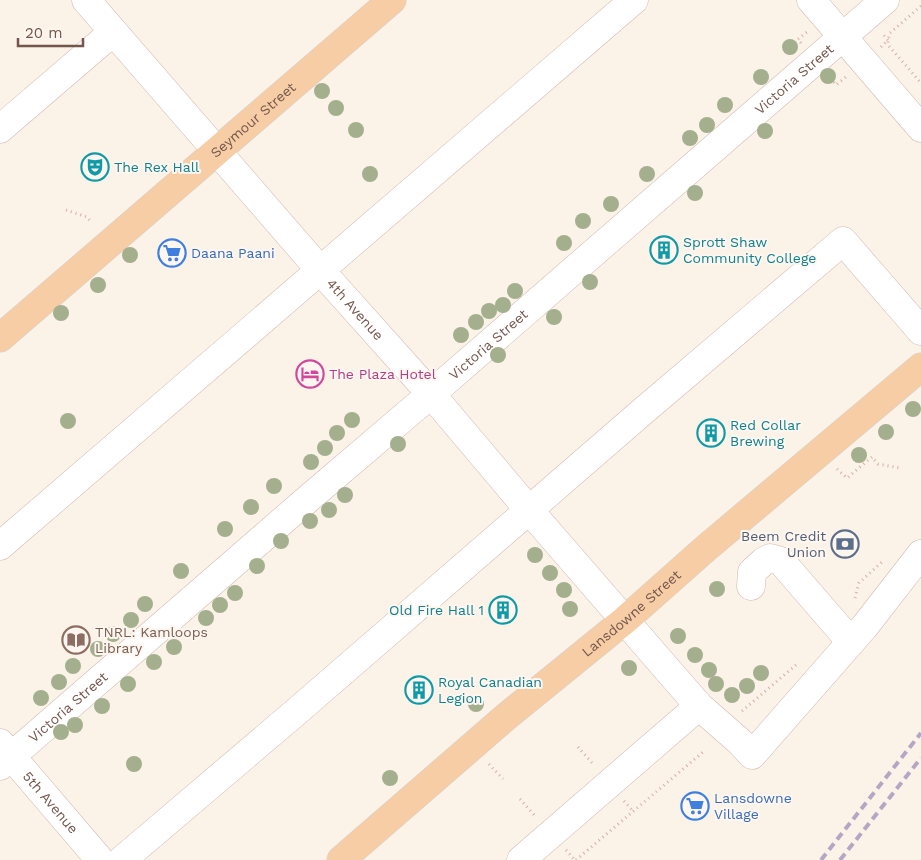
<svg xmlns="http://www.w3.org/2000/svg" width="921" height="860" font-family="'Work Sans',sans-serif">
<rect width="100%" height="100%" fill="#fbf2e8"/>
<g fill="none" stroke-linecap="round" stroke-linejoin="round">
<g stroke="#cfbab1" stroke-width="29">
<g id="minor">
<path id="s1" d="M 86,0 L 320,270 L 431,394 L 529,510 L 699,706 L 739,741 L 752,755 L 865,626 L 921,554"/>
<path d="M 811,0 L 921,128"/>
<path d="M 0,129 L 113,32"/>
<path d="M 0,546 L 634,0"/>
<path d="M 751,586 L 752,572 L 763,562 L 770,558 L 781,561 L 851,642"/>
<path id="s2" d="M 0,743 L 100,860"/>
<path id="s3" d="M 0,766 L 309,498 L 431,394 L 885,0"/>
<path d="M 122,860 L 296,712 L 642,412 L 843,241 L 921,331"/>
<path d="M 521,860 L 699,706"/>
</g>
</g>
<g stroke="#d8d0cd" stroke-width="29">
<g id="major">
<path id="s4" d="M 0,338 L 392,0"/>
<path id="s5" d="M 341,860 L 507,716 L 625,620 L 705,549 L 921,367"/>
</g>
</g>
<path stroke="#d5b1a4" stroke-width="3" stroke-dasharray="1 4" stroke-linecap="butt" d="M 921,6 L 890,33 L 888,40 L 888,45 L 921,83
M 801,43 L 798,39 L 807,32
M 881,47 L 888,40 L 882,33
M 831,78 L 836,85 L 846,77
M 66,210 L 87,217 L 91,222
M 837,469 L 847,478 L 872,457 L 878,464 L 900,468
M 855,598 L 859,583 L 882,562
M 742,711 L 796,665
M 578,747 L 594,765
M 489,764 L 503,779
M 520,799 L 536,817
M 624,801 L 633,811
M 566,850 L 575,860
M 576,860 L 703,752"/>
<use href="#minor" stroke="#fff" stroke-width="28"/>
<use href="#major" stroke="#f6cda5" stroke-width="28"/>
<path stroke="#b3a7c5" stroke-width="4" stroke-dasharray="8 5" stroke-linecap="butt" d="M 821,860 L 921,733
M 840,860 L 921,758"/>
</g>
<g fill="#a4af8e">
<circle cx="790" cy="47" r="8"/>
<circle cx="828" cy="76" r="8"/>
<circle cx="761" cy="77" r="8"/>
<circle cx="322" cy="91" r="8"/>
<circle cx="725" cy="105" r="8"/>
<circle cx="336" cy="108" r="8"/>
<circle cx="707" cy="125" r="8"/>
<circle cx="356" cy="130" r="8"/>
<circle cx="765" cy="131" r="8"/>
<circle cx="690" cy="138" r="8"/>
<circle cx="370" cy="174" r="8"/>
<circle cx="647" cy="174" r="8"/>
<circle cx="695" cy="193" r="8"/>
<circle cx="611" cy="204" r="8"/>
<circle cx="583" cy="221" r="8"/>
<circle cx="564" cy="243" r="8"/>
<circle cx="130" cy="255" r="8"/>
<circle cx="590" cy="282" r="8"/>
<circle cx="98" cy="285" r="8"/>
<circle cx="515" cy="291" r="8"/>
<circle cx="503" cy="305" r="8"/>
<circle cx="489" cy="311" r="8"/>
<circle cx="61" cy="313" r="8"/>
<circle cx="554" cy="317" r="8"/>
<circle cx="476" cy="322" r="8"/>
<circle cx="461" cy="335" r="8"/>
<circle cx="498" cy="355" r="8"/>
<circle cx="913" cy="409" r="8"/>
<circle cx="352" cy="420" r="8"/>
<circle cx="68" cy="421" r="8"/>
<circle cx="886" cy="432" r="8"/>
<circle cx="337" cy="433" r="8"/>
<circle cx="398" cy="444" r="8"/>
<circle cx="325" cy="448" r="8"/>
<circle cx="859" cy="455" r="8"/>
<circle cx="311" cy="462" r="8"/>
<circle cx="274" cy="486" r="8"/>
<circle cx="345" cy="495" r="8"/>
<circle cx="251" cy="507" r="8"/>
<circle cx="329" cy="510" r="8"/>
<circle cx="310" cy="521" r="8"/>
<circle cx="225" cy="529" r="8"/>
<circle cx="281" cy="541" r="8"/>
<circle cx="535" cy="555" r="8"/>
<circle cx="257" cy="566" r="8"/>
<circle cx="181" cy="571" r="8"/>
<circle cx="550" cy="573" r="8"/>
<circle cx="717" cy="589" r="8"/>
<circle cx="564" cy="590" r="8"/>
<circle cx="235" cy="593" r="8"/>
<circle cx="145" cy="604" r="8"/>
<circle cx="220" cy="605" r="8"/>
<circle cx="570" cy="609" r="8"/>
<circle cx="206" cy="618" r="8"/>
<circle cx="131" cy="620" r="8"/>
<circle cx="113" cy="634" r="8"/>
<circle cx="678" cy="636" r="8"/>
<circle cx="174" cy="647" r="8"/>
<circle cx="98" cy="649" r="8"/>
<circle cx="695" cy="655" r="8"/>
<circle cx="154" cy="662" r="8"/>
<circle cx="73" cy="666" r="8"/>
<circle cx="629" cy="668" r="8"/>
<circle cx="709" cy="670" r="8"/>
<circle cx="761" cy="673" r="8"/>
<circle cx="59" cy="682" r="8"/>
<circle cx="128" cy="684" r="8"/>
<circle cx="716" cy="684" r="8"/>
<circle cx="747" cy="686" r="8"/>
<circle cx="732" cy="695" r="8"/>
<circle cx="41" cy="698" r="8"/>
<circle cx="476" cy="704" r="8"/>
<circle cx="102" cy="706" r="8"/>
<circle cx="75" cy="725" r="8"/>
<circle cx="61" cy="732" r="8"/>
<circle cx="134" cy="764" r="8"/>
<circle cx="390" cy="778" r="8"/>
</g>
<defs>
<g id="theatre-ring" transform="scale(1.4375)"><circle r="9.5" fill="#fef6ef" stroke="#0f9aa8" stroke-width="1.5"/><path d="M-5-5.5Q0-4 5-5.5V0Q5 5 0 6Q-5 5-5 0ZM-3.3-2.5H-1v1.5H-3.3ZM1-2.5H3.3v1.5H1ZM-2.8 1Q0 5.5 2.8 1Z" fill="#0f9aa8"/></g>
<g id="building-ring" transform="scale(1.4375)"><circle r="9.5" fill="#fef6ef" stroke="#0f9aa8" stroke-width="1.5"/><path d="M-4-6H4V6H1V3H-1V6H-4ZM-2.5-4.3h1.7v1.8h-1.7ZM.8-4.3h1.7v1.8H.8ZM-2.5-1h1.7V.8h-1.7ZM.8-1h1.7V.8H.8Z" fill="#0f9aa8"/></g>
<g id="supermarket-ring" transform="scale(1.4375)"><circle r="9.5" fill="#fef6ef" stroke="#3f7fe0" stroke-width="1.5"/><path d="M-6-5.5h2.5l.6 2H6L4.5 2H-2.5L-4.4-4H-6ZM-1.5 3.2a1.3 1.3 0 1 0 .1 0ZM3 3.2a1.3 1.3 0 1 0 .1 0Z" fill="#3f7fe0"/></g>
<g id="hotel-ring" transform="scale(1.4375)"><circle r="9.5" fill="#fef6ef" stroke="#d1479c" stroke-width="1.5"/><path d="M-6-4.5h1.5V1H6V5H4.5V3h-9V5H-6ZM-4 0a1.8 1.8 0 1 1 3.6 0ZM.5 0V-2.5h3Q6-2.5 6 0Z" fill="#d1479c"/></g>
<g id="bank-ring" transform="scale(1.4375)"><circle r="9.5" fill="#fef6ef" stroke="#5c6f8a" stroke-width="1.5"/><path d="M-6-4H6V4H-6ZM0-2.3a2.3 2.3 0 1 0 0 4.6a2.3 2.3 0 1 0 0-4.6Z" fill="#5c6f8a"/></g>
<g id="library-ring" transform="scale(1.4375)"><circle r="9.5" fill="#fef6ef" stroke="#8d6e63" stroke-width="1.5"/><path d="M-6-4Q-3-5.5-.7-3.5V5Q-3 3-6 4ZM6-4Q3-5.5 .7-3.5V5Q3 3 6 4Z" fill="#8d6e63"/></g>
</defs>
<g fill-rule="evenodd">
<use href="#theatre-ring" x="95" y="167"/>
<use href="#building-ring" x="664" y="250"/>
<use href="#supermarket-ring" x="172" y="253"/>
<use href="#hotel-ring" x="310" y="374"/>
<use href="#building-ring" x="711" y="433"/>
<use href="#bank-ring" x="845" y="544"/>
<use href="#building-ring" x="503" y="610"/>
<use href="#library-ring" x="76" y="640"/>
<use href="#building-ring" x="419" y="690"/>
<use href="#supermarket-ring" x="695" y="806"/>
</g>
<g text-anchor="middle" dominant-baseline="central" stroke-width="4" stroke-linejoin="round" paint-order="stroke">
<g font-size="14" fill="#75564d" stroke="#fef6ef">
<text stroke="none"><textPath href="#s3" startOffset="1050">Victoria Street</textPath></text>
<text stroke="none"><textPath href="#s4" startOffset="334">Seymour Street</textPath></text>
<text stroke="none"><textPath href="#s1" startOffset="410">4th Avenue</textPath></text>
<text stroke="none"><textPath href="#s3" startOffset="645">Victoria Street</textPath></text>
<text stroke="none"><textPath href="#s5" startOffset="381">Lansdowne Street</textPath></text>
<text stroke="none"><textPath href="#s3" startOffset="90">Victoria Street</textPath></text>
<text stroke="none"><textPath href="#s2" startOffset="78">5th Avenue</textPath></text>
</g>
<g font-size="14" fill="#0d838f" stroke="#fef6ef" text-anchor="start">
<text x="114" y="167">The Rex Hall</text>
<text x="683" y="242">Sprott Shaw<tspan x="683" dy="16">Community College</tspan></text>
<text x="730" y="425">Red Collar<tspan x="730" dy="16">Brewing</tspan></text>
<text x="484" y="610" text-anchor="end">Old Fire Hall 1</text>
<text x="438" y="682">Royal Canadian<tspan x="438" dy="16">Legion</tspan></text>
</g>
<g font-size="14" fill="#366cbe" stroke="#fef6ef" text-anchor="start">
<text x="191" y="253">Daana Paani</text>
<text x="714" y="798">Lansdowne<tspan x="714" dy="16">Village</tspan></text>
</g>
<g font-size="14" fill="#b23c85" stroke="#fef6ef" text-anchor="start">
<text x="329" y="374">The Plaza Hotel</text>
</g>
<g font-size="14" fill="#4e5e75" stroke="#fef6ef" text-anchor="end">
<text x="826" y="536">Beem Credit<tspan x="826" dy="16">Union</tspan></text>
</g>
<g font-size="14" fill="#785e54" stroke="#fef6ef" text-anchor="start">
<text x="95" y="632">TNRL: Kamloops<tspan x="95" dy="16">Library</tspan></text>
</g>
</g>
<path d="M18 38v8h65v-8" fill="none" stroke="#75564d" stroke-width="2.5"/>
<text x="25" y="38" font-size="15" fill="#75564d" stroke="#fef6ef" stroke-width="4" paint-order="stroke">20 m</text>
</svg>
